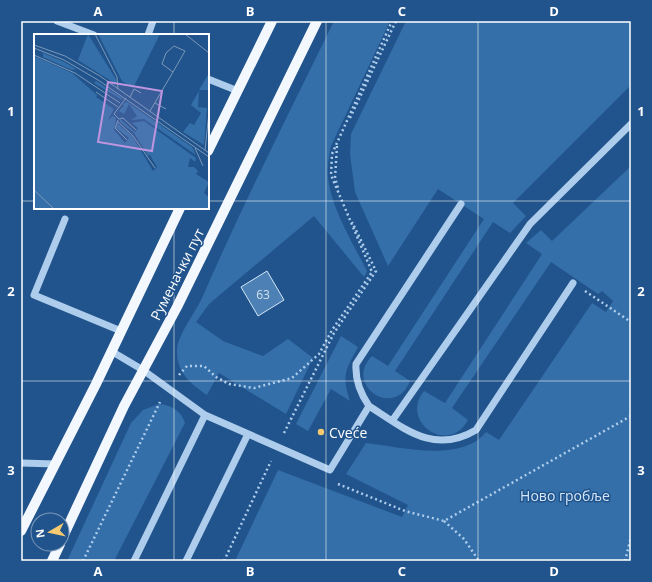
<svg xmlns="http://www.w3.org/2000/svg" width="652" height="582" font-family="'Open Sans',sans-serif">
<rect width="100%" height="100%" fill="#21548c"/>
<path fill="#346fa9" d="M 334,21 L 390,21 L 331,146 C 329,156 327,167 328,177 C 331,208 353,243 367,271 L 364,277 L 314,216 L 209,304 L 196,322 L 223,341 L 263,356 L 288,339 L 313,358 L 286,414 L 219,373 L 207,395 C 191,384 177,373 177,352 C 176,337 195,313 202,298 C 243,204 289,113 334,21 Z
M 406,21 L 631,21 L 631,85 L 513,203 L 526,216 L 510,233 L 493,222 L 395,371 L 410,381 C 395,420 343,385 372,356 L 388,366 L 484,219 L 438,189 L 388,266 L 355,192 L 350,154 L 351,134 Z
M 631,166 L 631,561 L 235,561 L 278,470 L 402,517 L 408,505 L 346,474 L 366,443 C 400,447 462,463 486,432 L 499,440 L 592,303 L 606,312 L 613,301 L 602,291 L 598,294 L 551,262 L 452,408 L 468,420 C 449,456 399,422 424,391 L 445,403 L 542,254 L 526,243 L 541,230 L 552,241 Z
M 341,336 L 358,347 C 346,370 341,374 350,401 L 331,389 L 308,431 L 296,424 Z
M 159,404 C 172,405 181,411 185,423 L 114,561 L 67,561 L 131,423 L 143,410 Z"/>
<path fill="#4d81b5" stroke="#d3e6f8" d="M 267,271 L 284,300 L 258,316 L 241,287 Z"/>
<g fill="none" stroke-linecap="round" stroke-linejoin="round">
<path stroke="#aecdec" stroke-width="2.5" stroke-dasharray="2 3" stroke-linecap="butt" d="M 350,118 L 396,21
M 337,146 L 335,178 L 338,188
M 585,291 L 631,322
M 179,375 L 187,366 L 204,366 L 216,377 L 229,384 L 254,388 L 292,378 L 319,354 L 332,330 L 372,272 L 331,175 L 332,154 L 392,21
M 284,433 L 334,333 L 376,271 L 352,222
M 338,484 L 405,511 L 444,521 L 631,416
M 444,521 L 464,539 L 479,561
M 83,561 L 160,402
M 224,561 L 271,461
M 625,561 L 631,537"/>
<path stroke="#aecdec" stroke-width="7" d="M 57,21 L 94,35
M 148,35 L 153,21
M 208,79 L 238,91
M 65,219 L 34,295 L 121,331
M 111,351 L 143,370 L 205,415 L 330,470 L 369,406 C 360,393 355,380 356,364 L 461,204
M 369,406 C 405,429 434,455 476,430 L 573,283
M 392,421 L 530,224 L 631,124
M 21,463 L 55,464
M 134,561 L 205,415
M 186,561 L 248,434"/>
<path stroke="#f3f8fe" stroke-width="10" d="M 208,151 L 272,21
M 21,531 L 96,384 L 180,208
M 62,539 L 124,406 L 177,307 L 317,21
M 52,561 L 60,544"/>
</g>
<path fill="none" stroke="#fff" stroke-width="1" stroke-opacity="0.55" d="M 174,21 L 174,35M 326,21 L 326,561M 478,21 L 478,561M 21,201 L 35,201M 208,201 L 631,201M 174,208 L 174,561M 21,381 L 631,381"/>
<circle fill="#f8ca6f" stroke="#21548c" stroke-width="1.5" cx="321" cy="432" r="4"/>
<g text-anchor="middle" dominant-baseline="central" stroke-width="3" stroke-linejoin="round" paint-order="stroke">
<g font-size="12" fill="#d2e0ec">
<text x="263" y="294">63</text>
</g>
<g font-size="14" fill="#fff" stroke="#21548c">
<text transform="translate(177 274) rotate(-63)">Руменачки пут</text>
</g>
<g font-size="14" fill="#fff" stroke="#21548c" text-anchor="start">
<text x="329" y="432">Cveće</text>
</g>
<g font-size="14" fill="#d3e6f8" stroke="#21548c">
<text x="565" y="495">Ново гробље</text>
</g>
</g>
<g transform="translate(34 34)">
<rect width="175" height="175" fill="#21548c"/>
<path d="M 54,0 L 83,47 L 82,50 L 44,26 ZM 64,0 L 126,0 L 99,54 L 88,47 ZM 9,19 L 30,28 L 42,35 L 38,36 L 9,23 ZM 0,22 L 38,39 L 63,61 L 62,63 L 80,75 L 74,86 L 79,82 L 82,84 L 80,96 L 91,109 L 95,104 L 82,94 L 83,89 L 98,102 L 119,137 L 123,133 L 116,121 L 114,122 L 100,99 L 86,88 L 86,85 L 101,98 L 104,94 L 98,89 L 110,87 L 162,124 L 161,128 L 156,124 L 154,133 L 160,133 L 164,137 L 162,140 L 175,148 L 170,159 L 175,163 L 175,175 L 0,175 ZM 175,39 L 175,56 L 165,56 ZM 62,47 L 88,64 L 88,66 L 60,49 ZM 165,57 L 164,73 L 173,74 L 170,111 L 149,98 L 156,89 L 160,91 L 167,79 L 157,71 ZM 93,68 L 158,113 L 162,121 L 110,85 L 97,86 L 103,82 L 95,70 L 90,80 L 85,77 L 90,71 L 88,70 Z" fill="#346fa9"/>
<path fill="none" stroke="#7a98ba" stroke-width="1" d="M 61,0 L 83,43 L 84,55M 151,0 L 175,19M 0,11 L 31,22 L 66,42 L 175,119M 0,14 L 30,26 L 64,46 L 175,123M 0,21 L 41,39 L 86,69M 62,58 L 84,73M 96,63 L 100,55 L 107,59M 92,64 L 80,80 L 85,85 L 89,84 L 102,96M 121,69 L 132,75M 116,77 L 139,38 L 151,17 L 140,12 L 132,19 L 128,30 L 139,38M 84,86 L 81,94 L 93,106M 83,87 L 99,102 L 121,134M 161,114 L 169,132M 171,116 L 175,78M 0,156 L 20,175"/>
<path fill="#bd96df" fill-opacity="0.15" stroke="#bd96df" stroke-width="2" d="M 74,48 L 128,57 L 118,117 L 64,108 Z"/>
<rect width="175" height="175" fill="none" stroke="#fff" stroke-width="2"/>
</g>
<rect width="652" height="582" fill="none" stroke="#21548c" stroke-width="44"/>
<g transform="translate(50 532) rotate(261)"><circle r="19" fill="#21548c" stroke="#7a98ba"/>
<path d="M0-3L7 15L0 10L-7 15Z" fill="#f8ca6f"/>
<text y="-6" font-size="11" font-weight="bold" text-anchor="middle" fill="#ffffff">N</text>
</g>
<rect x="22" y="22" width="608" height="538" fill="none" stroke="#fff" stroke-width="1.5"/>
<g font-size="13" text-anchor="middle" font-weight="bold" fill="#fff">
<text x="98" y="16">A</text>
<text x="250" y="16">B</text>
<text x="402" y="16">C</text>
<text x="554" y="16">D</text>
<text x="11" y="116">1</text>
<text x="641" y="116">1</text>
<text x="11" y="296">2</text>
<text x="641" y="296">2</text>
<text x="11" y="475">3</text>
<text x="641" y="475">3</text>
<text x="98" y="576">A</text>
<text x="250" y="576">B</text>
<text x="402" y="576">C</text>
<text x="554" y="576">D</text>
</g>
</svg>
